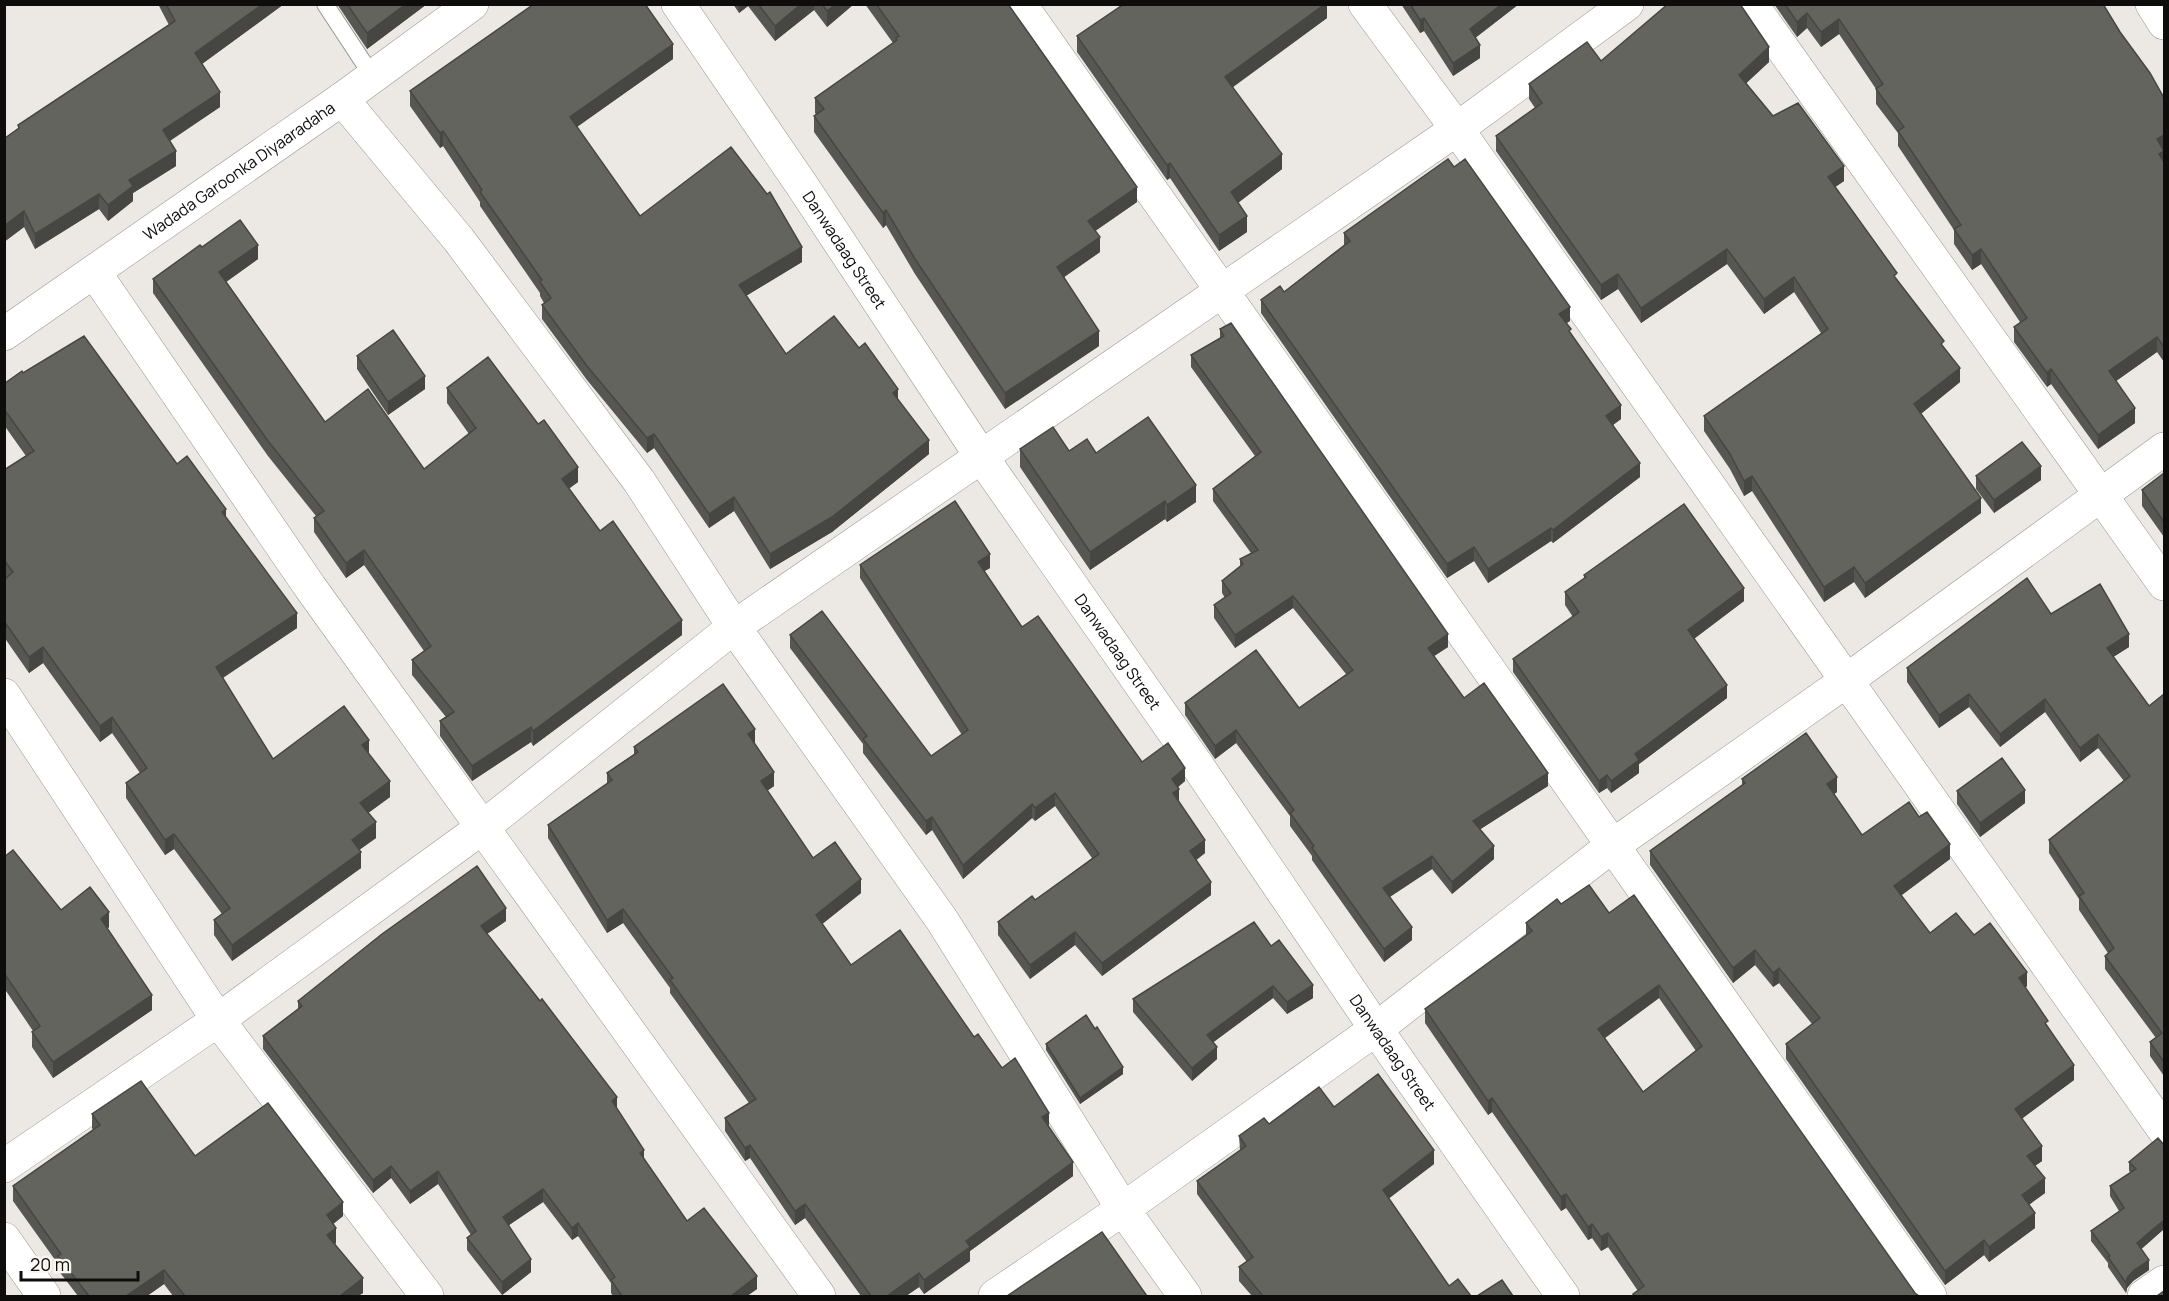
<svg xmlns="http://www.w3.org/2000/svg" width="2169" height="1301" font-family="Manrope,sans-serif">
<rect width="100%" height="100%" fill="#ece9e5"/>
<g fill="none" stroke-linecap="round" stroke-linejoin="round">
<g stroke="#9a9793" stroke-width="18">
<path id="lane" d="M 325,4 L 373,77"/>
</g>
<g stroke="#9a9793" stroke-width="34">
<path id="street" d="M 1020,4 L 1930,1296
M 1365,4 L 1457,129 L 2164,1130
M 1751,4 L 2164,584
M 2152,4 L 2164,23
M 342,99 L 459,240 L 639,481 L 734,627 L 942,920 L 1123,1209 L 1185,1296
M 95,273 L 310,587 L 819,1296
M 4,695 L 218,1020 L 427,1296
M 4,1166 L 218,1020 L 483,827 L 734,627 L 1457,129 L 1627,4
M 4,1239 L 44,1296
M 995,1296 L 1123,1209 L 1376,1029 L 1612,846 L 1846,681 L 2164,449
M 2144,1296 L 2164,1282"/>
</g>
<g stroke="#9a9793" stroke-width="34">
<g id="secondary">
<path id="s1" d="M 678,4 L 801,184 L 981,456 L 1199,768 L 1376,1029 L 1563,1296"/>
<path id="s2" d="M 4,334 L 342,99 L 472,4"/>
</g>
</g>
<use href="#lane" stroke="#fff" stroke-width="16"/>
<use href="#street" stroke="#fff" stroke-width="33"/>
<use href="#secondary" stroke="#fff" stroke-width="33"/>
</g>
<path fill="#565652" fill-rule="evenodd" d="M 158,4 L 284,4 L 202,64 L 220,107 L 170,141 L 176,166 L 133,193 L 133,201 L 108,221 L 99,209 L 35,249 L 24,227 L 4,242 L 4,139 L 18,129 L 18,125 L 169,25 Z
M 337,4 L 427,4 L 367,49 Z
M 733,4 L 854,4 L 827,27 L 814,10 L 775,41 L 748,6 L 739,13 Z
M 865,4 L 1008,4 L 1137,202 L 1095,231 L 1100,252 L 1064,277 L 1099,346 L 1005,409 L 915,274 L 886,225 L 883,228 L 814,132 L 814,116 L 817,115 L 815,113 L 815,98 L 893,43 Z
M 1327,4 L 1327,18 L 1232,87 L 1282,169 L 1238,203 L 1247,232 L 1219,251 L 1170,178 L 1167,180 L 1077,52 L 1077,36 Z
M 1401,4 L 1519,4 L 1475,38 L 1480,58 L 1453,76 L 1424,31 L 1420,33 Z
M 1774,4 L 2103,4 L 2120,32 L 2164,98 L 2164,362 L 2157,352 L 2116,381 L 2135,423 L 2098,449 L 2051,384 L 2047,387 L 2014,342 L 2014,327 L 2020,322 L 1981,264 L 1972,270 L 1954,244 L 1954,230 L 1898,146 L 1898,133 L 1876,104 L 1876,89 L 1839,34 L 1821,47 L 1807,28 L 1797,37 Z
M 673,59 L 576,127 L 640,216 L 802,262 L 746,296 L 786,354 L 898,399 L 929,454 L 832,532 L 770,569 L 734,511 L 709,528 L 654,448 L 647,453 L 587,380 L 542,319 L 542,305 L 544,303 L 540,296 L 540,293 L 480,206 L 480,202 L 443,146 L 440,148 L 410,106 L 410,91 Z
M 1601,61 L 1769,62 L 1746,83 L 1773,116 L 1844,181 L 1835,187 L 1897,281 L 1944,347 L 1960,382 L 1921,414 L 1981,513 L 1865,598 L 1854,582 L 1824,602 L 1752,491 L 1744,496 L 1730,469 L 1704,431 L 1704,416 L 1821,333 L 1794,292 L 1764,314 L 1727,264 L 1641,323 L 1618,289 L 1601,300 L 1496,151 L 1496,136 L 1535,108 L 1529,99 L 1529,84 Z
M 1344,233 L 1570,321 L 1566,323 L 1571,335 L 1621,419 L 1613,425 L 1640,477 L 1553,543 L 1551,541 L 1488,583 L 1474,561 L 1447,578 L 1261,313 L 1261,300 L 1284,292 L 1344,245 Z
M 202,247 L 258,259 L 226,282 L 325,422 L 424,469 L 469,434 L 447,403 L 447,388 L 578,482 L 569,488 L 600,531 L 682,635 L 533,746 L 531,742 L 472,781 L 440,736 L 440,721 L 446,717 L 412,675 L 412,660 L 424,651 L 364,565 L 346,578 L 314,532 L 314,518 L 316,516 L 268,456 L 153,293 L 153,279 Z
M 1220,329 L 1448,647 L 1434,656 L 1464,698 L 1548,786 L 1480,829 L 1494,859 L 1452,894 L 1432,869 L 1390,897 L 1412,940 L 1384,962 L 1312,860 L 1312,856 L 1290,826 L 1290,816 L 1236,743 L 1215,759 L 1185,715 L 1185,703 L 1299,708 L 1346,674 L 1293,608 L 1235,648 L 1214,618 L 1214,605 L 1225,598 L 1222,593 L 1222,581 L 1240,566 L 1240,559 L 1251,553 L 1213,501 L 1213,489 L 1255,456 L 1191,367 L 1191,355 L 1220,338 Z
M 357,356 L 425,389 L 388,415 L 357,369 Z
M 23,373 L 177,464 L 226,517 L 297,628 L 223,678 L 273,759 L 369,754 L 390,797 L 368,813 L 376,838 L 359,850 L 361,868 L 232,961 L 214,935 L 214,920 L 222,914 L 174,849 L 165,855 L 126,798 L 126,783 L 140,773 L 112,733 L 100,742 L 43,663 L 29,673 L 4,637 L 4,580 L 6,578 L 4,575 L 4,470 L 26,456 L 4,425 L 4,384 Z
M 1020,449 L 1096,453 L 1196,502 L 1167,522 L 1165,519 L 1090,570 L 1020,467 Z
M 2164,473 L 2164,537 L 2142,506 L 2142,490 Z
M 1976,476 L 2041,480 L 1994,513 L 1976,489 Z
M 860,565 L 990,568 L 984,571 L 1022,627 L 1142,762 L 1185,781 L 1178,787 L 1179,802 L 1205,853 L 1196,860 L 1211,895 L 1102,976 L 1075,945 L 1030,979 L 998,935 L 998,922 L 1035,900 L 1092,858 L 1055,806 L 1035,821 L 1032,818 L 963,879 L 932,830 L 926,835 L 863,753 L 863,744 L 790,648 L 790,635 L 931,756 L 962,735 L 860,578 Z
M 1584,575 L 1744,601 L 1694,639 L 1727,698 L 1639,764 L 1639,773 L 1611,793 L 1607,788 L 1599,793 L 1513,672 L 1513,659 L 1573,617 L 1565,605 L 1565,592 L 1584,579 Z
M 2051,614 L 2129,647 L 2113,657 L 2149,706 L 2164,694 L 2164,1076 L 2150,1056 L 2150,1042 L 2156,1038 L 2105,969 L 2105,956 L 2108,953 L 2079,910 L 2079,899 L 2049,853 L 2049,840 L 2124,781 L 2098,748 L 2080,762 L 2045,712 L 2000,747 L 1969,707 L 1939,728 L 1907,682 L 1907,668 Z
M 754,743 L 774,786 L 767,791 L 813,858 L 861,893 L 822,924 L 851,965 L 974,1037 L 1002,1068 L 1049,1126 L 1073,1176 L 970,1251 L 970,1261 L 924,1294 L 919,1287 L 906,1296 L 861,1296 L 805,1218 L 795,1225 L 750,1158 L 745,1161 L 725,1131 L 725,1118 L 749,1103 L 670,993 L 670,988 L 623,923 L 607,933 L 548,838 L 548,825 L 607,784 L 607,773 L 634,754 L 634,747 Z
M 1742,779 L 1837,792 L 1834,794 L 1862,835 L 1950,859 L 1901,895 L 1930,933 L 1974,935 L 2027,986 L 2025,988 L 2048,1027 L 2074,1080 L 2022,1118 L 2042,1161 L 2035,1166 L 2045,1193 L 2028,1205 L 2035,1228 L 1989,1262 L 1984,1255 L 1945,1285 L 1786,1059 L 1786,1044 L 1812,1024 L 1779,983 L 1773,987 L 1755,965 L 1733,983 L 1650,865 L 1650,851 L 1742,785 Z
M 1957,791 L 2025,803 L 1980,837 L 1957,804 Z
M 4,857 L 61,910 L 109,927 L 107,929 L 152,1010 L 53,1078 L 32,1047 L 32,1032 L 33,1031 L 4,988 Z
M 1561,904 L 1609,913 L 1915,1293 L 1919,1296 L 1633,1296 L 1633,1294 L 1638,1291 L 1608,1247 L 1601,1251 L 1592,1238 L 1588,1240 L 1566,1208 L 1561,1211 L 1492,1112 L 1488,1115 L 1425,1023 L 1425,1009 L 1526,936 L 1526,923 ZM 1659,998 L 1696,1051 L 1643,1092 L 1605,1038 Z
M 506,921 L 487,934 L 617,1108 L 644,1159 L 687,1221 L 757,1289 L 747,1296 L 613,1296 L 611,1293 L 611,1283 L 578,1236 L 572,1240 L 543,1202 L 509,1225 L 531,1272 L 502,1295 L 467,1250 L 467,1238 L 471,1235 L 438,1184 L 410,1204 L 391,1178 L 373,1193 L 263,1049 L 263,1036 L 298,1009 L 298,1001 Z
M 1271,946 L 1313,998 L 1287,1014 L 1273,998 L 1213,1042 L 1217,1059 L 1192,1081 L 1133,1012 L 1133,999 Z
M 1095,1029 L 1123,1074 L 1080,1104 L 1046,1050 L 1046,1044 Z
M 1334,1107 L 1434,1164 L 1389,1198 L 1449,1286 L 1471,1296 L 1252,1296 L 1239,1281 L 1239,1267 L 1247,1262 L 1197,1194 L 1197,1181 L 1240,1150 L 1239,1136 L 1269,1124 Z
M 92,1114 L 343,1216 L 333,1224 L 336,1243 L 335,1244 L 363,1293 L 358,1296 L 173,1296 L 164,1284 L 147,1296 L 78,1296 L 58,1270 L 58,1264 L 13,1201 L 13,1186 L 93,1130 L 92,1128 Z
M 2164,1145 L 2164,1229 L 2141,1249 L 2149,1270 L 2133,1281 L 2127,1288 L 2126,1293 L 2108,1267 L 2108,1263 L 2091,1241 L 2091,1231 L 2119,1211 L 2110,1196 L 2110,1186 L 2131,1173 L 2129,1171 L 2129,1162 Z"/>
<path fill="#464642" d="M 263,4 L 284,4 L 195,69 L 195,53 Z
M 406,4 L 427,4 L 367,49 L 367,33 Z
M 739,4 L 748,4 L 748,6 L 739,13 Z
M 801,4 L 814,4 L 814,10 L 775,41 L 775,26 Z
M 836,4 L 854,4 L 827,27 L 827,11 Z
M 1325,4 L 1327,4 L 1327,18 L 1225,93 L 1225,77 Z
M 1502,4 L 1519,4 L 1470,42 L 1470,29 Z
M 1807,13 L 1807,28 L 1797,37 L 1797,22 Z
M 1424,18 L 1424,31 L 1420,33 L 1420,20 Z
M 1839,19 L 1839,34 L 1821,47 L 1821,32 Z
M 673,44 L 673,59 L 570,132 L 570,117 Z
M 1480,45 L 1480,58 L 1453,76 L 1453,63 Z
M 1769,47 L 1769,62 L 1739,90 L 1739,75 Z
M 220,92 L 220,107 L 163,145 L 163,130 Z
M 443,131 L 443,146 L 440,148 L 440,133 Z
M 2164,135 L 2164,150 L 2157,154 L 2157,139 Z
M 176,151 L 176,166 L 133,193 L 133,201 L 108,221 L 108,205 L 129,180 Z
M 2164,151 L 2164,166 L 2159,154 Z
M 1282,154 L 1282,169 L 1231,208 L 1231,192 Z
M 1170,163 L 1170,178 L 1167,180 L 1167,165 Z
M 1844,166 L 1844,181 L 1828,192 L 1828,177 Z
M 1137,187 L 1137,202 L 1088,236 L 1088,221 Z
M 99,194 L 99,209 L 35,249 L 35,234 Z
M 886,210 L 886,225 L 883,228 L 883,213 Z
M 24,211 L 24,227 L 4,242 L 4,226 Z
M 1247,216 L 1247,232 L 1219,251 L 1219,235 Z
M 1100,237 L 1100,252 L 1057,282 L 1057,267 Z
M 258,245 L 258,259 L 219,287 L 219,272 Z
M 802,247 L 802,262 L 739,300 L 739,285 Z
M 1727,249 L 1727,264 L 1641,323 L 1641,308 Z
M 1981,249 L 1981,264 L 1972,270 L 1972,255 Z
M 1618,274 L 1618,289 L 1601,300 L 1601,285 Z
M 1794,277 L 1794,292 L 1764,314 L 1764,299 Z
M 1570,307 L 1570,321 L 1559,328 L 1559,314 Z
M 1099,331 L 1099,346 L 1005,409 L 1005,393 Z
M 2157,337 L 2157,352 L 2109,386 L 2109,371 Z
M 1960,368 L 1960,382 L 1914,419 L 1914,404 Z
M 2051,369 L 2051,384 L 2047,387 L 2047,373 Z
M 425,376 L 425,389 L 388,415 L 388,402 Z
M 898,389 L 898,404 L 893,393 Z
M 1621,405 L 1621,419 L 1606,430 L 1606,416 Z
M 2135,408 L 2135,423 L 2098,449 L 2098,435 Z
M 654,434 L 654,448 L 647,453 L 647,438 Z
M 929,440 L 929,454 L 832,532 L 770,569 L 770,554 Z
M 1640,463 L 1640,477 L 1553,543 L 1553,530 Z
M 2041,466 L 2041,480 L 1994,513 L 1994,500 Z
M 578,467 L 578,482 L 562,494 L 562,479 Z
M 1752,476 L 1752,491 L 1744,496 L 1744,481 Z
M 1196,485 L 1196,502 L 1167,522 L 1167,505 Z
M 734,497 L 734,511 L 709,528 L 709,514 Z
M 1981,498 L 1981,513 L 1865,598 L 1865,583 Z
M 1165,501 L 1165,519 L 1090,570 L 1090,552 Z
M 226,509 L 226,524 L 222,512 Z
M 1551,528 L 1551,541 L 1488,583 L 1488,569 Z
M 1474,547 L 1474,561 L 1447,578 L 1447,564 Z
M 364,550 L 364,565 L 346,578 L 346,563 Z
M 990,554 L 990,568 L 978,575 L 978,562 Z
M 1854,567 L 1854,582 L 1824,602 L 1824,587 Z
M 1744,588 L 1744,601 L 1688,643 L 1688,630 Z
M 1293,596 L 1293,608 L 1235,648 L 1235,635 Z
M 297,613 L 297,628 L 216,682 L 216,667 Z
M 682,620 L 682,635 L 533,746 L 533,731 Z
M 1448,634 L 1448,647 L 1428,660 L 1428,648 Z
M 2129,634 L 2129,647 L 2107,661 L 2107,648 Z
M 43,647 L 43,663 L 29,673 L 29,657 Z
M 1727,685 L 1727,698 L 1639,764 L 1639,773 L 1611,793 L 1611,781 L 1635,754 Z
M 1969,694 L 1969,707 L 1939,728 L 1939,715 Z
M 2045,699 L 2045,712 L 2000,747 L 2000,734 Z
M 112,717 L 112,733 L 100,742 L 100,726 Z
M 531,727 L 531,742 L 472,781 L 472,766 Z
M 755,729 L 755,743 L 748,748 L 748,734 Z
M 1236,730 L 1236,743 L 1215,759 L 1215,746 Z
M 2098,734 L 2098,748 L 2080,762 L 2080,748 Z
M 369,740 L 369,756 L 362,745 Z
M 1185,768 L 1185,781 L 1172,792 L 1172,779 Z
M 774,772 L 774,786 L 761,795 L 761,781 Z
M 1548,773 L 1548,786 L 1473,834 L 1473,821 Z
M 1607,775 L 1607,788 L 1599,793 L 1599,781 Z
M 1837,777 L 1837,792 L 1827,799 L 1827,784 Z
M 390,781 L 390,797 L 360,819 L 360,803 Z
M 1179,789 L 1179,802 L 1173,793 Z
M 2025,790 L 2025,803 L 1980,837 L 1980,823 Z
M 1055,793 L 1055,806 L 1035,821 L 1035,808 Z
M 1032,804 L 1032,818 L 963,879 L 963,865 Z
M 932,817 L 932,830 L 926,835 L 926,821 Z
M 376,822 L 376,838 L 352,855 L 352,840 Z
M 174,834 L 174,849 L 165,855 L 165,840 Z
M 1205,840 L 1205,853 L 1190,865 L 1190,851 Z
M 1950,844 L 1950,859 L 1894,901 L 1894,886 Z
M 1494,846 L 1494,859 L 1452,894 L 1452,882 Z
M 361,852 L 361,868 L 232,961 L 232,945 Z
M 1432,856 L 1432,869 L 1383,901 L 1383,888 Z
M 861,879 L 861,893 L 816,929 L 816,915 Z
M 1211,882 L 1211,895 L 1102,976 L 1102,963 Z
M 506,908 L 506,921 L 481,938 L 481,926 Z
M 623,909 L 623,923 L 607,933 L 607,920 Z
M 109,912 L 109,927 L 101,934 L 101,919 Z
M 1412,927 L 1412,940 L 1384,962 L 1384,949 Z
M 1075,932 L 1075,945 L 1030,979 L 1030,965 Z
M 1755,950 L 1755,965 L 1733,983 L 1733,968 Z
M 1779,968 L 1779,983 L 1773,987 L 1773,973 Z
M 2027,972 L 2027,986 L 2019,993 L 2019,978 Z
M 1313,985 L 1313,998 L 1287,1014 L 1287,1002 Z
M 1659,985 L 1659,998 L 1598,1043 L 1598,1029 Z
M 1273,986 L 1273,998 L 1207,1047 L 1207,1035 Z
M 152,995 L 152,1010 L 53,1078 L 53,1062 Z
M 1217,1047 L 1217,1059 L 1192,1081 L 1192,1068 Z
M 2074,1065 L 2074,1080 L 2015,1124 L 2015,1109 Z
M 1123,1067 L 1123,1074 L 1080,1104 L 1080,1098 Z
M 617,1097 L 617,1109 L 612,1101 Z
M 1492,1098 L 1492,1112 L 1488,1115 L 1488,1101 Z
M 1049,1113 L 1049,1126 L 1042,1117 Z
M 750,1145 L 750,1158 L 745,1161 L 745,1148 Z
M 2042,1146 L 2042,1161 L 2027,1171 L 2027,1156 Z
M 644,1150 L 644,1163 L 640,1153 Z
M 1434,1150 L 1434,1164 L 1383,1203 L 1383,1190 Z
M 1073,1162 L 1073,1176 L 970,1251 L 970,1261 L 924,1294 L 924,1280 L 966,1241 Z
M 391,1166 L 391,1178 L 373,1193 L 373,1180 Z
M 438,1171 L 438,1184 L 410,1204 L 410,1191 Z
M 2045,1178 L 2045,1193 L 2022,1210 L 2022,1195 Z
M 543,1189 L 543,1202 L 503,1229 L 503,1217 Z
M 1566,1194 L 1566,1208 L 1561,1211 L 1561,1197 Z
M 343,1202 L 343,1216 L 327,1229 L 327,1215 Z
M 805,1204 L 805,1218 L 795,1225 L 795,1211 Z
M 2035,1213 L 2035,1228 L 1989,1262 L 1989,1247 Z
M 2164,1220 L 2164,1229 L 2137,1253 L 2137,1243 Z
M 578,1223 L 578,1236 L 572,1240 L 572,1228 Z
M 1592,1224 L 1592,1238 L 1588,1240 L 1588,1227 Z
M 336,1228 L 336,1243 L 327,1249 L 327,1235 Z
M 1608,1233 L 1608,1247 L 1601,1251 L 1601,1237 Z
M 1984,1240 L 1984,1255 L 1945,1285 L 1945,1271 Z
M 531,1259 L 531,1272 L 502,1295 L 502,1282 Z
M 2149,1260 L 2149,1270 L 2133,1281 L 2127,1288 L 2126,1293 L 2126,1283 L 2127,1278 L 2133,1271 Z
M 164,1270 L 164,1284 L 147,1296 L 126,1296 Z
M 919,1273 L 919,1287 L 906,1296 L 887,1296 Z
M 757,1276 L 757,1289 L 747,1296 L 731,1296 Z
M 363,1278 L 363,1293 L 358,1296 L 340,1296 Z"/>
<path fill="#64645f" stroke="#464642" stroke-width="1.5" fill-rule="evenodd" d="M 166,4 L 263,4 L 195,53 L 220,92 L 163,130 L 176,151 L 129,180 L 133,186 L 108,205 L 99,194 L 35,234 L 24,211 L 4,226 L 4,139 L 19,128 L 18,125 L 175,21 Z
M 347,4 L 406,4 L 367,33 Z
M 534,4 L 645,4 L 673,44 L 570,117 L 640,216 L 731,147 L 767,194 L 770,192 L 802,247 L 739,285 L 786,354 L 834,316 L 859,348 L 865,343 L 898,389 L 893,393 L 929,440 L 832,517 L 770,554 L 734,497 L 709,514 L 654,434 L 647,438 L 587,366 L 542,305 L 551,298 L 540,282 L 542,280 L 480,192 L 482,190 L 443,131 L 440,133 L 410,91 Z
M 758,4 L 801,4 L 775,26 Z
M 822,4 L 836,4 L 827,11 Z
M 876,4 L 1008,4 L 1137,187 L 1088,221 L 1100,237 L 1057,267 L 1099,331 L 1005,393 L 915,259 L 886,210 L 883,213 L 814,116 L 824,109 L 815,98 L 897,40 L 896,38 L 899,36 Z
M 1124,4 L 1325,4 L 1225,77 L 1282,154 L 1231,192 L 1247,216 L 1219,235 L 1170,163 L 1167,165 L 1077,36 Z
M 1410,4 L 1502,4 L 1470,29 L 1480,45 L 1453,63 L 1424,18 L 1420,20 Z
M 1668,4 L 1740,4 L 1769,47 L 1739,75 L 1773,116 L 1798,103 L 1844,166 L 1828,177 L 1897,273 L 1894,276 L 1944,341 L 1941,344 L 1960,368 L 1914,404 L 1981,498 L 1865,583 L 1854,567 L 1824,587 L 1752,476 L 1744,481 L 1730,454 L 1704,416 L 1828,329 L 1794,277 L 1764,299 L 1727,249 L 1641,308 L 1618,274 L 1601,285 L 1496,136 L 1542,103 L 1529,84 L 1587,42 L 1601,61 Z
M 1785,4 L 2103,4 L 2120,32 L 2150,73 L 2164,98 L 2164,135 L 2157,139 L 2164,151 L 2159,154 L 2164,162 L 2164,347 L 2157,337 L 2109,371 L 2135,408 L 2098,435 L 2051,369 L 2047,373 L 2014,327 L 2027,318 L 1981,249 L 1972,255 L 1954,229 L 1961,225 L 1898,131 L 1904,127 L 1876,89 L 1883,84 L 1839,19 L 1821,32 L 1807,13 L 1797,22 Z
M 1448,159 L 1454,167 L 1465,159 L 1570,307 L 1559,314 L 1571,329 L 1569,331 L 1621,405 L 1606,416 L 1640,463 L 1553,530 L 1551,528 L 1488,569 L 1474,547 L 1447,564 L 1261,300 L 1280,286 L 1284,292 L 1350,241 L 1344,233 Z
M 240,220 L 258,245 L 219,272 L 325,422 L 368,389 L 424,469 L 476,428 L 447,388 L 488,357 L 538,424 L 544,420 L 578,467 L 562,479 L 600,531 L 613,521 L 682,620 L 533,731 L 531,727 L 472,766 L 440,721 L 454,712 L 412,660 L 431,646 L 364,550 L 346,563 L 314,518 L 324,511 L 268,441 L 153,279 L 200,245 L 202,247 Z
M 1231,323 L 1448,634 L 1428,648 L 1464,698 L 1484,683 L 1548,773 L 1473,821 L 1494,846 L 1452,882 L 1432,856 L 1383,888 L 1412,927 L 1384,949 L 1312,848 L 1314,846 L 1290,813 L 1294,810 L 1236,730 L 1215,746 L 1185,703 L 1256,650 L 1299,708 L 1353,670 L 1293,596 L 1235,635 L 1214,605 L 1231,593 L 1222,581 L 1243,564 L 1240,559 L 1258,550 L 1213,489 L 1261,452 L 1191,355 L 1224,336 L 1220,329 Z
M 393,330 L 425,376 L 388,402 L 357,356 Z
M 84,336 L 177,464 L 187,456 L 226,509 L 222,512 L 297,613 L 216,667 L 273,759 L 344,706 L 369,740 L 362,745 L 390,781 L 360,803 L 376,822 L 352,840 L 361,852 L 232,945 L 214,920 L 230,908 L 174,834 L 165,840 L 126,783 L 147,768 L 112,717 L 100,726 L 43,647 L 29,657 L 4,621 L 4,580 L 13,572 L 4,560 L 4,470 L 34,451 L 4,409 L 4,384 L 22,371 L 23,373 Z
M 1148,417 L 1196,485 L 1167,505 L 1165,501 L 1090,552 L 1020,449 L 1053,427 L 1069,451 L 1087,439 L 1096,453 Z
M 2022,442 L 2041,466 L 1994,500 L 1976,476 Z
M 2164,473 L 2164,522 L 2142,490 Z
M 955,501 L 990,554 L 978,562 L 1022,627 L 1038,616 L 1142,762 L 1168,743 L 1185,768 L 1172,779 L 1179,789 L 1173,793 L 1205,840 L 1190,851 L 1211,882 L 1102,963 L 1075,932 L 1030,965 L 998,922 L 1032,896 L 1035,900 L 1099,854 L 1055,793 L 1035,808 L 1032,804 L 963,865 L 932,817 L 926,821 L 863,739 L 867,736 L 790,635 L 822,611 L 931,756 L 968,730 L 860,565 Z
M 1684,504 L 1744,588 L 1688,630 L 1727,685 L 1635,754 L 1639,760 L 1611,781 L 1607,775 L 1599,781 L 1513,659 L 1579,612 L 1565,592 L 1586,577 L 1584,575 Z
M 2027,578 L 2051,614 L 2100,584 L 2129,634 L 2107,648 L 2149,706 L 2164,694 L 2164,1062 L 2150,1042 L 2162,1033 L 2105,956 L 2114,948 L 2079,896 L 2084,893 L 2049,840 L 2130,776 L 2098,734 L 2080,748 L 2045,699 L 2000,734 L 1969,694 L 1939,715 L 1907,668 Z
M 723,684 L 755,729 L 748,734 L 774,772 L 761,781 L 813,858 L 835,842 L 861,879 L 816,915 L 851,965 L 900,930 L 974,1037 L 978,1034 L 1002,1068 L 1015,1058 L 1049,1113 L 1042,1117 L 1073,1162 L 966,1241 L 970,1247 L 924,1280 L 919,1273 L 887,1296 L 871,1296 L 805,1204 L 795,1211 L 750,1145 L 745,1148 L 725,1118 L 756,1099 L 670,980 L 673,978 L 623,909 L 607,920 L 548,825 L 612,780 L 607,773 L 638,752 L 634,747 Z
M 1806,733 L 1837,777 L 1827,784 L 1862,835 L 1909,802 L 1919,817 L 1927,812 L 1950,844 L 1894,886 L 1930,933 L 1956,913 L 1974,935 L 1990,923 L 2027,972 L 2019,978 L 2048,1021 L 2045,1023 L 2074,1065 L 2015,1109 L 2042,1146 L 2027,1156 L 2045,1178 L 2022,1195 L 2035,1213 L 1989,1247 L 1984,1240 L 1945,1271 L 1786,1044 L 1820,1018 L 1779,968 L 1773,973 L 1755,950 L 1733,968 L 1650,851 L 1745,783 L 1742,779 Z
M 2002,758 L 2025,790 L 1980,823 L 1957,791 Z
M 13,850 L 61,910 L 90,887 L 109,912 L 101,919 L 152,995 L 53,1062 L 32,1032 L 40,1026 L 4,973 L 4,857 Z
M 477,866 L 506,908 L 481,926 L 540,1001 L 542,999 L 617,1097 L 612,1101 L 644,1150 L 640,1153 L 687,1221 L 704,1208 L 757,1276 L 731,1296 L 622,1296 L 611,1280 L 615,1277 L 578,1223 L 572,1228 L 543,1189 L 503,1217 L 531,1259 L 502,1282 L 467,1238 L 476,1231 L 438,1171 L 410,1191 L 391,1166 L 373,1180 L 263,1036 L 302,1006 L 298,1001 L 382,934 Z
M 1589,885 L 1609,913 L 1634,895 L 1915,1293 L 1919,1296 L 1635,1296 L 1633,1294 L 1644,1286 L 1608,1233 L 1601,1237 L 1592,1224 L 1588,1227 L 1566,1194 L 1561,1197 L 1492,1098 L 1488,1101 L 1425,1009 L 1532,931 L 1526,923 L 1557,899 L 1561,904 ZM 1659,985 L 1702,1046 L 1643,1092 L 1598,1029 Z
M 1254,922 L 1271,946 L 1279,940 L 1313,985 L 1287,1002 L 1273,986 L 1207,1035 L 1217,1047 L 1192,1068 L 1133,999 Z
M 1086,1015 L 1095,1029 L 1097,1027 L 1123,1067 L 1080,1098 L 1046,1044 Z
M 1378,1074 L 1434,1150 L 1383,1190 L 1449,1286 L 1458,1279 L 1471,1296 L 1263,1296 L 1239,1267 L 1253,1257 L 1197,1181 L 1246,1146 L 1239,1136 L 1264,1118 L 1269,1124 L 1319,1087 L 1334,1107 Z
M 141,1081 L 195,1156 L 268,1103 L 343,1202 L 327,1215 L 336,1228 L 327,1235 L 363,1278 L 340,1296 L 185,1296 L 164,1270 L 126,1296 L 89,1296 L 58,1256 L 61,1254 L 13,1186 L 100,1125 L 92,1114 Z
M 2158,1138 L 2164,1145 L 2164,1220 L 2137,1243 L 2149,1260 L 2133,1271 L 2127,1278 L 2126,1283 L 2108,1257 L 2110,1256 L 2091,1231 L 2124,1208 L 2110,1186 L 2136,1169 L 2129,1162 Z
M 1102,1232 L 1147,1296 L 1007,1296 Z
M 1502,1280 L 1513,1296 L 1477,1296 Z
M 2164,1291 L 2164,1296 L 2157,1296 Z"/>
<g text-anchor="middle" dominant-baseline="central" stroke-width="5" stroke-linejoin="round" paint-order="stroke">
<g font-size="16" fill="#0e0d0c" stroke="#faf6f2">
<text stroke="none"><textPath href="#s2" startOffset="286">Wadada Garoonka Diyaaradaha</textPath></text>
<text stroke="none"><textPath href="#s1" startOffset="297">Danwadaag Street</textPath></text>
<text stroke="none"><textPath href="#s1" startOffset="783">Danwadaag Street</textPath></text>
<text stroke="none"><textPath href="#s1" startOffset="1269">Danwadaag Street</textPath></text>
</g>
</g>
<rect width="2169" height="1301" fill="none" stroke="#0e0d0c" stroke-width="12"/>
<path d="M21 1271v9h117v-9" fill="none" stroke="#0e0d0c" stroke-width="3"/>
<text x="30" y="1271" font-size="18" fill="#0e0d0c" stroke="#faf6f2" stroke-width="4.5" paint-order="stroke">20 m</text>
</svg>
